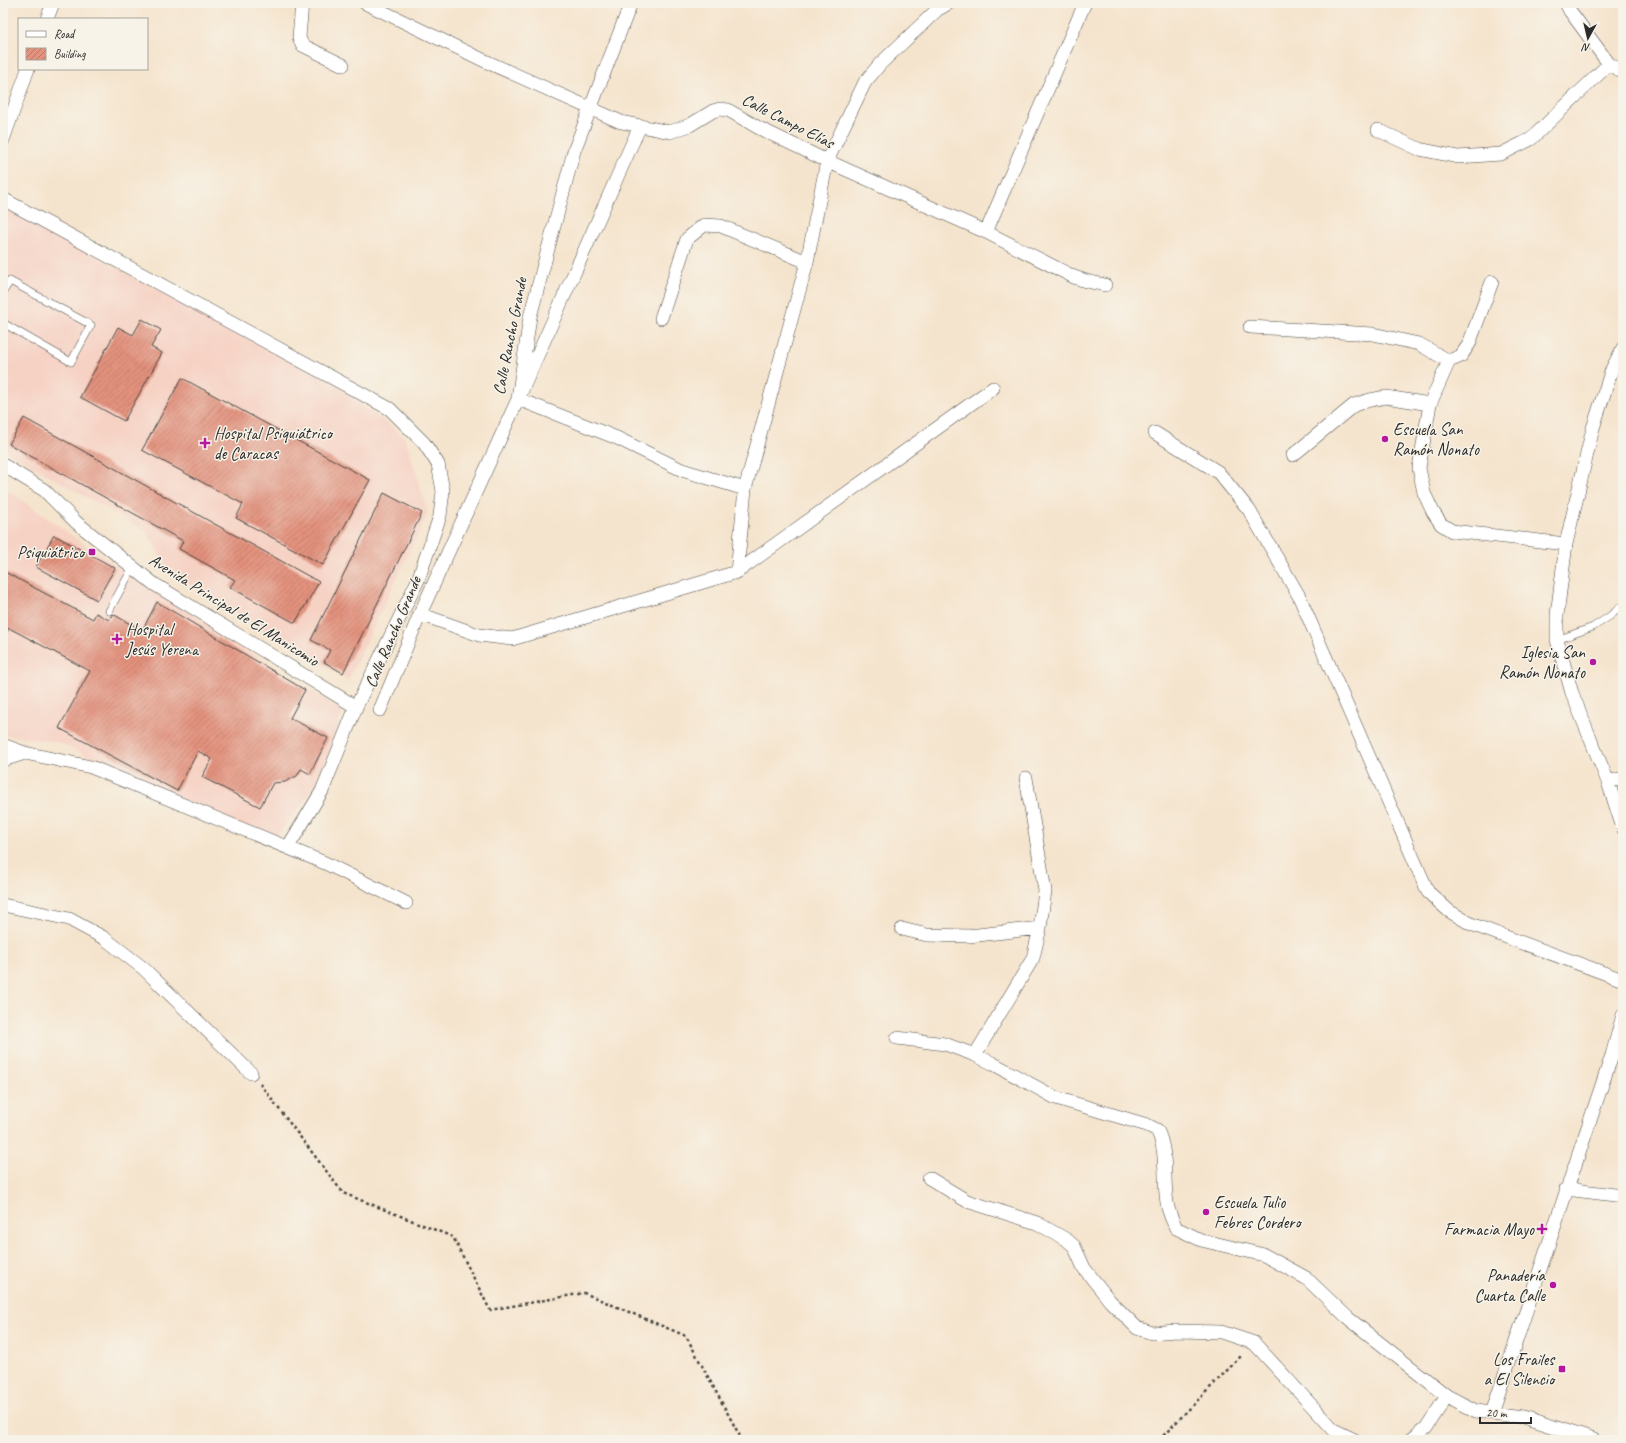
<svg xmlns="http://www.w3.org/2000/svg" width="1626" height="1443" font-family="Caveat,sans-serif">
<defs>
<pattern id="building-hatch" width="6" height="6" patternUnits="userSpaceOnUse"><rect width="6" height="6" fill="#e3927d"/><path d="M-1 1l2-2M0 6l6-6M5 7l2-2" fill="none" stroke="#b87767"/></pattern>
</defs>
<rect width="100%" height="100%" fill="#f7f3e8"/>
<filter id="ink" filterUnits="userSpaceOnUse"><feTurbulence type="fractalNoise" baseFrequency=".025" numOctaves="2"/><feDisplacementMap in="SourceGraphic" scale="8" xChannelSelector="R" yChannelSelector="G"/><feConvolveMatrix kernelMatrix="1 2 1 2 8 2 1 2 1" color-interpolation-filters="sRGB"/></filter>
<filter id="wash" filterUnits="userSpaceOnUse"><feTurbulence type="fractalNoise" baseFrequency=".012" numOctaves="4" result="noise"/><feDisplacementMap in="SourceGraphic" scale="16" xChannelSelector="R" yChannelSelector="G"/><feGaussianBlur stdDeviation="0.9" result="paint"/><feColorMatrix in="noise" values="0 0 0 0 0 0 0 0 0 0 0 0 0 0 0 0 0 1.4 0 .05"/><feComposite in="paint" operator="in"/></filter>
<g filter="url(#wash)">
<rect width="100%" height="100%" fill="#f5e4cd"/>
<path fill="#f6d2c4" d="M 3,207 L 331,381 L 405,437 L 428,513 L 348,680 L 170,573 L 147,532 L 3,449 L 3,409 L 5,405 L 3,403 Z
M 3,487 L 117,567 L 343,711 L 318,785 L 271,841 L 57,742 L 3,735 Z"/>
<g id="blocks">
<path fill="url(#building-hatch)" d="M 142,319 L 161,330 L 151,347 L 162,353 L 124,421 L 80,397 L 118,327 L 133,335 Z
M 182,378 L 370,480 L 323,565 L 236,518 L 243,504 L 142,450 Z
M 24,418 L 319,582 L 295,623 L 230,587 L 235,580 L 179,549 L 183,541 L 9,444 Z
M 384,493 L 422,513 L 343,673 L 324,662 L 330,650 L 311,640 Z
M 54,535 L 115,568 L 97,600 L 36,567 Z
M 3,571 L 93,619 L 96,613 L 109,620 L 113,614 L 142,631 L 157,602 L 305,690 L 290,718 L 328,738 L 310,774 L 301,769 L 297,776 L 285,782 L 273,783 L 260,807 L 202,777 L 212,759 L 198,751 L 177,791 L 59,728 L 90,671 L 9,628 L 3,640 Z"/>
</g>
</g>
<g filter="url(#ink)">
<use href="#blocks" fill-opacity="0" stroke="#494743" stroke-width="1"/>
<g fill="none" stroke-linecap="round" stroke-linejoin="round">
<g stroke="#494743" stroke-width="8">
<path id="lane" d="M 3,292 L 10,281 L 91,325 L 71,362 L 3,323
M 109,611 L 133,567
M 1557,640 L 1593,627 L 1610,616 L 1623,605"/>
</g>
<g stroke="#494743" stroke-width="14">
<path id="street" d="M 302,3 L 299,37 L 302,45 L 343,65
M 365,3 L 485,61 L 621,122 L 670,132 L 690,125 L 713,111 L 720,109 L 728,110 L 759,128 L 827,161 L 986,232 L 1074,277 L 1086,281 L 1105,285
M 1566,3 L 1570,11 L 1609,64 L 1623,72
M 47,19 L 53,3
M 640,126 L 518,399 L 617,438 L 682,470 L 745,489
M 1378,130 L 1419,149 L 1458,157 L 1501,154 L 1531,139 L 1609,64
M 3,140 L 28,69
M 3,199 L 390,409 L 424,443 L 438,464 L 443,491 L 440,516 L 418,580 L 356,707 L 322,791 L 288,847
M 986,232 L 1085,3
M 1492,282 L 1469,344 L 1461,356 L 1449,361 L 1430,404 L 1419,468 L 1424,493 L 1433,512 L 1441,524 L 1452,531 L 1566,544
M 661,318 L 687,239 L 704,225 L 721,226 L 807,262
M 1250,327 L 1373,334 L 1419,344 L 1449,361
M 1623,348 L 1612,369 L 1593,428 L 1566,544 L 1557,615 L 1557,640 L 1572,693 L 1608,782 L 1623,828
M 1155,433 L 1218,472 L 1249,510 L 1299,596 L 1428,892 L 1449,911 L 1471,924 L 1623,980
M 1293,455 L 1354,405 L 1370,400 L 1386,397 L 1430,404
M 3,465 L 44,490 L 77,523 L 154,584 L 356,707
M 737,572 L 745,489 L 807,262 L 827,161 L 865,82 L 880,64 L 937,10 L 949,3
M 420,614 L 479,635 L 512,639 L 737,572 L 993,388
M 380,710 L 420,614 L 518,399 L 530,317 L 574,151 L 631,3
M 3,745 L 25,753 L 91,767 L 325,863 L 406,903
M 3,760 L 25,753
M 1608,782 L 1623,778
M 3,905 L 69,919 L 104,938 L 143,968 L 251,1073
M 902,929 L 927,935 L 969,936 L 1040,928
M 897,1038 L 945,1044 L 975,1055 L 992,1063 L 1056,1098 L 1147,1125 L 1157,1130 C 1169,1153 1162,1183 1168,1208 C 1170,1215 1173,1222 1176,1228 L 1201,1240 L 1264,1255 L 1306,1278 L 1348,1318 L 1447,1396 L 1476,1411 L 1523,1417 L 1594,1440
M 975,1055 L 1033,958 L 1040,928 L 1045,891 L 1026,778
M 929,1178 L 967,1201 L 1037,1223 L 1067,1240 L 1074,1246 L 1084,1268 L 1110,1301 L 1137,1328 L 1152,1333 L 1175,1331 L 1221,1332 L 1254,1343 L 1334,1430 L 1355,1440
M 1566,1189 L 1623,1196
M 1492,1413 L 1612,1055 L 1623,1015
M 1411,1440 L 1426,1428 L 1447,1396"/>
</g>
<path stroke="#494743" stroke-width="2.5" stroke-dasharray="3 3" stroke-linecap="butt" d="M 260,1084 L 343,1193 L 453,1237 L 490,1310 L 584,1293 L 686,1336 L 742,1440
M 1159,1440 L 1242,1355"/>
<use href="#lane" stroke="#fff" stroke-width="7"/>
<use href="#street" stroke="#fff" stroke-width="13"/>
</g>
</g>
<g fill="#b5179e" stroke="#f7f3e8" stroke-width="1.5">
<circle cx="1385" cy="439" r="4"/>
<path d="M203 437h4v4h4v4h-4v4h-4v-4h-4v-4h4z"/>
<rect x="88" y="548" width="8" height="8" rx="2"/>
<path d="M115 633h4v4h4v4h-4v4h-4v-4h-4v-4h4z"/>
<circle cx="1593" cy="662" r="4"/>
<circle cx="1206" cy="1212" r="4"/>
<path d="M1540 1223h4v4h4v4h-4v4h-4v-4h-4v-4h4z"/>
<circle cx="1553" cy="1285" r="4"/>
<rect x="1558" y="1365" width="8" height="8" rx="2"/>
</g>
<g text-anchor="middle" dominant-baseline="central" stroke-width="3" stroke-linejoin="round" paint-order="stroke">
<g font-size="17" fill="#2b2b2b" stroke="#f7f3e8">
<text transform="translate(788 121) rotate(27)">Calle Campo Elías</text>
<text transform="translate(510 336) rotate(-79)">Calle Rancho Grande</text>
<text transform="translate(234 610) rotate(32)">Avenida Principal de El Manicomio</text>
<text transform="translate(393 632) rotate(-67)">Calle Rancho Grande</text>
</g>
<g font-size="17" fill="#2b2b2b" stroke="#f7f3e8" text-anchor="end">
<text x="1393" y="429" text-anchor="start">Escuela San<tspan x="1393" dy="20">Ramón Nonato</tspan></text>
<text x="214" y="433" text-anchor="start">Hospital Psiquiátrico<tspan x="214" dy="20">de Caracas</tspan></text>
<text x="84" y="552">Psiquiátrico</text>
<text x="126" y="629" text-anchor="start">Hospital<tspan x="126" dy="20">Jesús Yerena</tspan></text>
<text x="1585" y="652">Iglesia San<tspan x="1585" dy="20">Ramón Nonato</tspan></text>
<text x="1214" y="1202" text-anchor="start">Escuela Tulio<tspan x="1214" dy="20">Febres Cordero</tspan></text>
<text x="1534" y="1229">Farmacia Mayo</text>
<text x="1545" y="1275">Panadería<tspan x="1545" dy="20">Cuarta Calle</tspan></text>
<text x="1554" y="1359">Los Frailes<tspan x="1554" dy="20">a El Silencio</tspan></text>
</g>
</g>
<rect width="1626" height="1443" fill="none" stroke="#f7f3e8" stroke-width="16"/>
<rect x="18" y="18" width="130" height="52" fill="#f7f3e8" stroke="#a5a39c"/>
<rect x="26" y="31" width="20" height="6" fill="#ffffff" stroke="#a5a39c"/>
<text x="54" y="38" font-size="12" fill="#2b2b2b">Road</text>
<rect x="26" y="48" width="20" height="12" fill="url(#building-hatch)" stroke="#a5a39c"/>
<text x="54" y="58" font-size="12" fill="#2b2b2b">Building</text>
<g transform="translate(1588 38) rotate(188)" stroke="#f7f3e8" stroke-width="3" paint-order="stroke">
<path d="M0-3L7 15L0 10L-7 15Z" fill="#2b2b2b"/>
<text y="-6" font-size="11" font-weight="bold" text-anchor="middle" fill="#2b2b2b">N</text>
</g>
<path d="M1480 1417v6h51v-6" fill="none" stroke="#2b2b2b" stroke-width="2"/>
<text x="1486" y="1417" font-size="12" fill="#2b2b2b" stroke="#f7f3e8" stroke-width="3" paint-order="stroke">20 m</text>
</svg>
